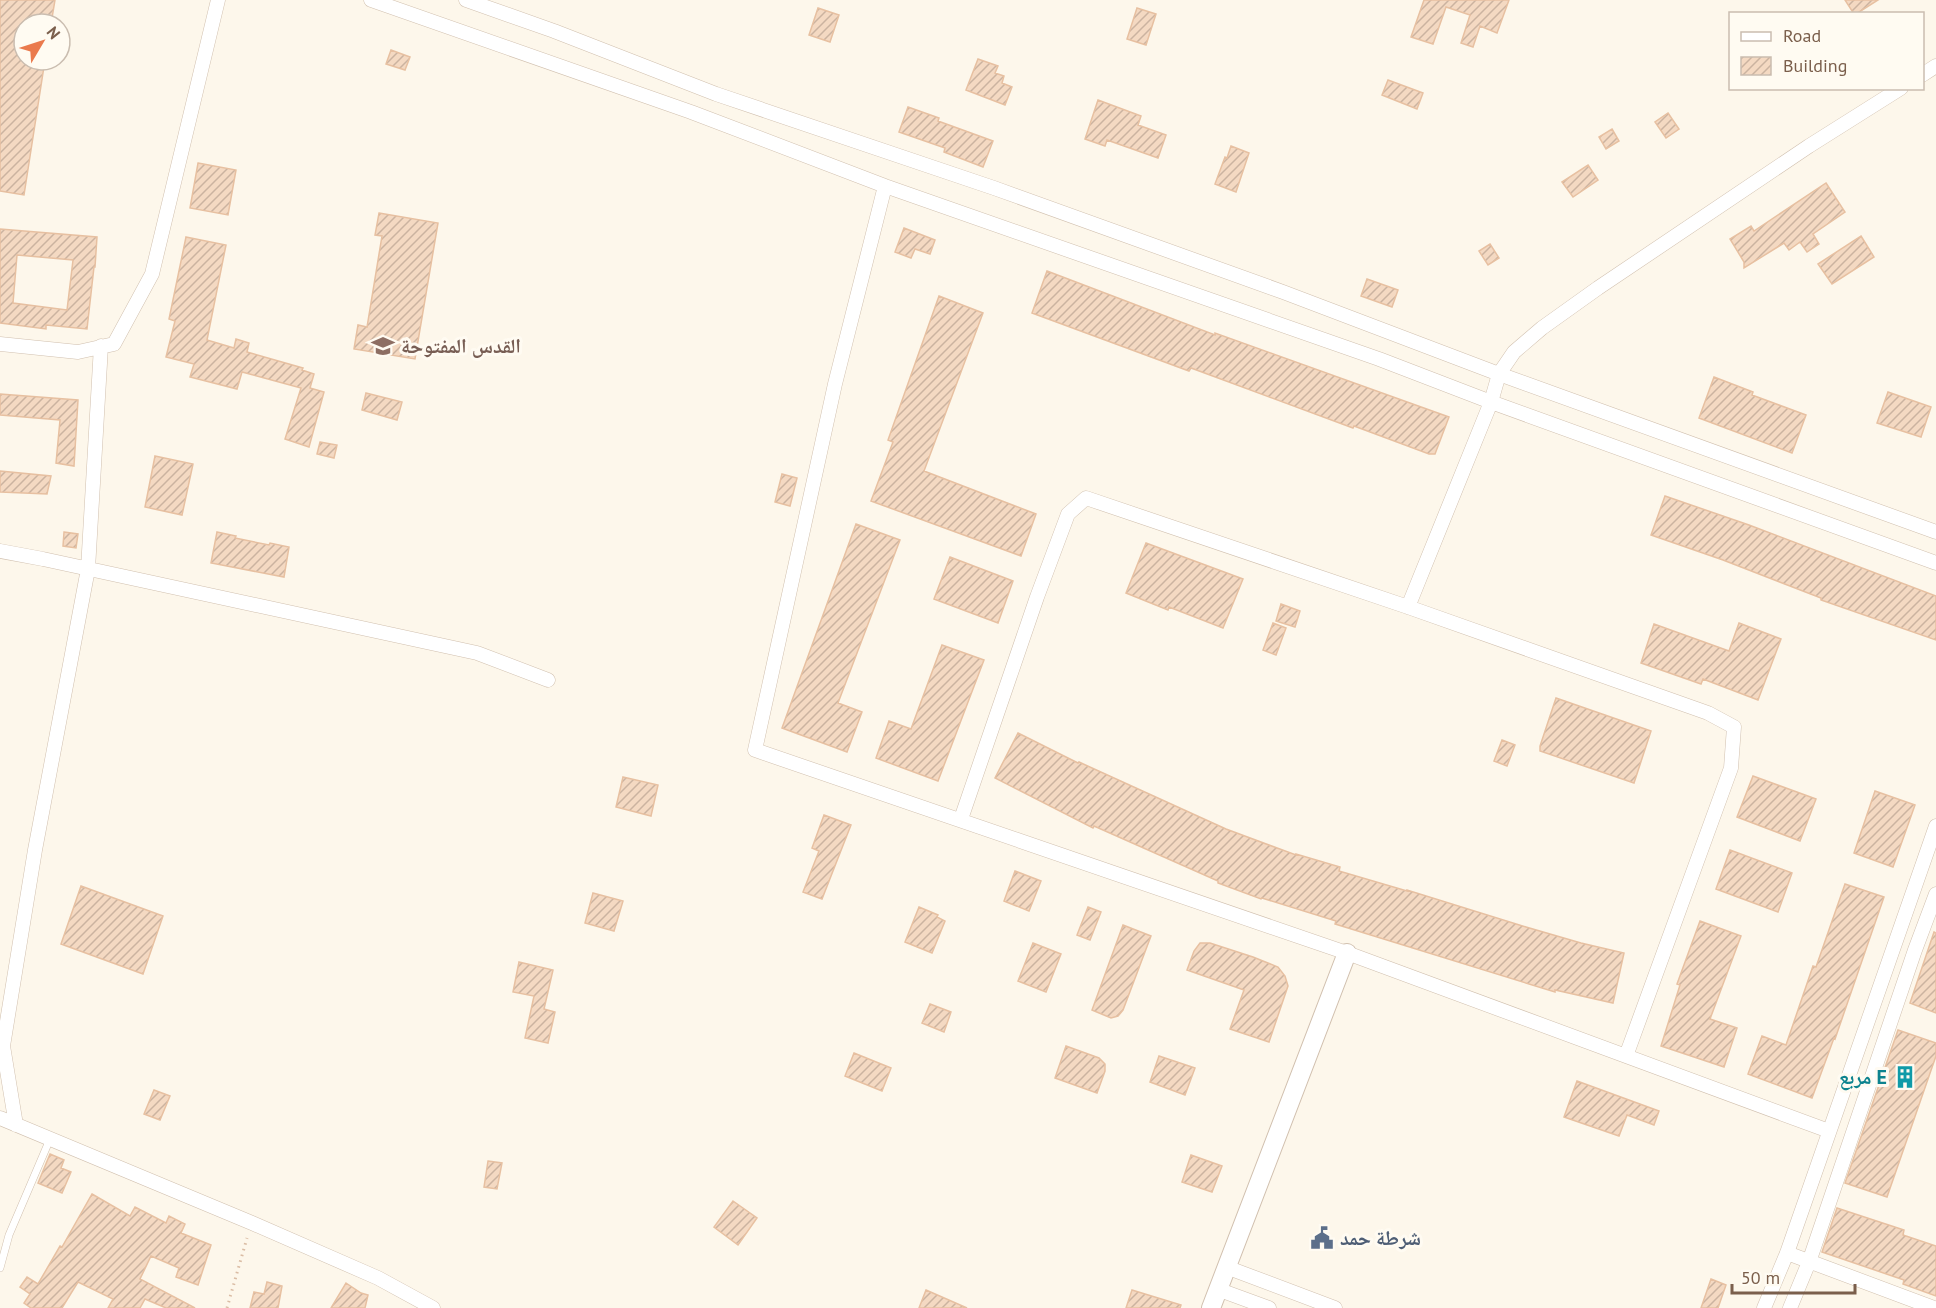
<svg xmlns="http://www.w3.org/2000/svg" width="1936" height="1308" font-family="'PT Sans','Noto Naskh Arabic',sans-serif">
<defs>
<pattern id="building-hatch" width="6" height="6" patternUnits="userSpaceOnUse" patternTransform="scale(1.5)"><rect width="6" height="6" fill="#f4d9c2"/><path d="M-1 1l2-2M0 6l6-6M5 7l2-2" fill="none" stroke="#cbb3a0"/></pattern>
</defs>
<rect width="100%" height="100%" fill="#fdf7eb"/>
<path fill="url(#building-hatch)" stroke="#e7c0a1" stroke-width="1.5" fill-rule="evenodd" d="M 0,0 L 55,0 L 51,24 L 24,24 L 24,60 L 45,60 L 24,195 L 0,191 Z
M 1424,0 L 1509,0 L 1497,33 L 1480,26 L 1473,47 L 1461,43 L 1470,15 L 1446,7 L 1433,44 L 1411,37 Z
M 1845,0 L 1878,0 L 1856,14 L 1854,14 Z
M 818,8 L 839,15 L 830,42 L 809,35 Z
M 1137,8 L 1156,14 L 1146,45 L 1127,39 Z
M 391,50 L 410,57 L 405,70 L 386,64 Z
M 978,59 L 998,66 L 995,73 L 1004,76 L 1002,83 L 1012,87 L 1005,105 L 966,90 Z
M 1388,80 L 1423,93 L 1417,109 L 1382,95 Z
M 1098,100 L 1141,116 L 1138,125 L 1166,135 L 1158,158 L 1107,140 L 1105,146 L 1085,139 Z
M 908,107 L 939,118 L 938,121 L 993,141 L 983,167 L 944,152 L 945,148 L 899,132 Z
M 1668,113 L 1679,129 L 1666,138 L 1655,122 Z
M 1612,129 L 1619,141 L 1606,149 L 1599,137 Z
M 1231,146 L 1249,153 L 1236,192 L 1215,184 L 1225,157 L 1227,158 Z
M 198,163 L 236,170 L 228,215 L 190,208 Z
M 1588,165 L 1598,180 L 1573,197 L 1562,182 Z
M 1826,183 L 1845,212 L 1813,234 L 1819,244 L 1807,252 L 1800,242 L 1789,250 L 1784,243 L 1744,268 L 1744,262 L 1730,239 L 1751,226 L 1754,231 Z
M 379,213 L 438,223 L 415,359 L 354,349 L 358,325 L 367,327 L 382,236 L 375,235 Z
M 904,228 L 935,240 L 930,254 L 915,249 L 911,258 L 895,252 Z
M 0,229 L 97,237 L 95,267 L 94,267 L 87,329 L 46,325 L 46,329 L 0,323 ZM 17,255 L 73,260 L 67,310 L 13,303 Z
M 1861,236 L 1874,257 L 1832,284 L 1818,264 Z
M 186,237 L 226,245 L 207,340 L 234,348 L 236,339 L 249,343 L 247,352 L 303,368 L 302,370 L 314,374 L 310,388 L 324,392 L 309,447 L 285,439 L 301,388 L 242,372 L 237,389 L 190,377 L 194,364 L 166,357 L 175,321 L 169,319 Z
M 1490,244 L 1499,258 L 1488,265 L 1479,251 Z
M 1047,271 L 1215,335 L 1215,333 L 1449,417 L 1435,454 L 1429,454 L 1354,426 L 1353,428 L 1191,368 L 1189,371 L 1032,313 Z
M 1367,279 L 1398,290 L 1392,307 L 1361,296 Z
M 939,296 L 983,313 L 924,471 L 1036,514 L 1021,556 L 871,501 L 893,442 L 888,440 Z
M 1714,377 L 1753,392 L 1752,395 L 1806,415 L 1792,453 L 1699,418 Z
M 1888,392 L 1931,407 L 1921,437 L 1877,423 Z
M 366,393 L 402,402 L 397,420 L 362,410 Z
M 0,394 L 78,400 L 74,466 L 56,463 L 60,420 L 0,415 Z
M 320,442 L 337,445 L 334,458 L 317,454 Z
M 155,456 L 193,464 L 182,515 L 145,507 Z
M 0,471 L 51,476 L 47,494 L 0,492 Z
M 782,474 L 797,478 L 790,506 L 775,502 Z
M 1665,496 L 1749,525 L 1936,596 L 1936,640 L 1821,600 L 1821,598 L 1723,560 L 1651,535 Z
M 856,524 L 900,540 L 838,703 L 862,712 L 847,752 L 782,728 Z
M 64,532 L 78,534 L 76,548 L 63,546 Z
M 217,532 L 236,536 L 235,538 L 269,545 L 270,543 L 289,547 L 284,577 L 211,563 Z
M 1146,543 L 1243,579 L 1223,628 L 1169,607 L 1168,610 L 1126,593 Z
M 950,557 L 1013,581 L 998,623 L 934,599 Z
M 1281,604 L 1300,611 L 1295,627 L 1276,621 Z
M 1273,623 L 1286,628 L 1276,655 L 1263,650 Z
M 1739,623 L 1781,639 L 1758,700 L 1703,679 L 1701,684 L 1641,663 L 1654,624 L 1729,651 Z
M 942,645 L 984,660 L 938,781 L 876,758 L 889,721 L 911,729 Z
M 1556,698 L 1651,731 L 1634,783 L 1540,751 L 1540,746 Z
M 1018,733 L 1078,763 L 1079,762 L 1226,829 L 1296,855 L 1296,854 L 1340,867 L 1339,871 L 1407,891 L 1407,890 L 1526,927 L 1581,943 L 1624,953 L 1613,1003 L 1555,990 L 1555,992 L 1335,924 L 1336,921 L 1262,898 L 1261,899 L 1218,883 L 1218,881 L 1094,826 L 1093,828 L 995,778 Z
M 1502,740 L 1515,745 L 1507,766 L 1494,761 Z
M 1753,776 L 1816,799 L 1800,841 L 1737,817 Z
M 623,777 L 658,785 L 651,816 L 616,807 Z
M 1875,791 L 1915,805 L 1893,867 L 1854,853 Z
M 824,815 L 851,825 L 822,899 L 803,892 L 819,851 L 812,848 Z
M 1730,850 L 1792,873 L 1778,912 L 1716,889 Z
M 1015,871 L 1041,881 L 1029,911 L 1004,901 Z
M 1845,884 L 1884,897 L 1835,1039 L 1834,1038 L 1812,1098 L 1748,1074 L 1762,1036 L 1786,1045 L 1813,966 L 1816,967 Z
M 81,886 L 163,916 L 143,974 L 61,944 Z
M 593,893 L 623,901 L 614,931 L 585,923 Z
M 919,907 L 938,915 L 937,917 L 945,921 L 932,953 L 905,942 Z
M 1088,907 L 1101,912 L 1090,940 L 1077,935 Z
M 1700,921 L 1741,936 L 1710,1019 L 1737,1028 L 1724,1067 L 1661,1046 L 1680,985 L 1677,984 Z
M 1123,925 L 1151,936 L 1123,1010 L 1118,1016 L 1111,1018 L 1092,1010 Z
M 1934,932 L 1936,933 L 1936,1013 L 1910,1003 Z
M 1033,943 L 1061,954 L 1046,992 L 1018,981 Z
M 1200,943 L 1210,943 L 1253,957 L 1278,967 L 1285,976 L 1288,986 L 1269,1042 L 1230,1029 L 1244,990 L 1187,970 L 1194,951 Z
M 519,962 L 553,970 L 544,1009 L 555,1012 L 548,1043 L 525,1038 L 534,996 L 513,992 Z
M 930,1004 L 951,1012 L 944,1032 L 922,1023 Z
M 1898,1030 L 1936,1043 L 1936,1056 L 1887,1197 L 1845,1183 Z
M 1066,1046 L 1099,1058 L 1105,1064 L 1105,1071 L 1097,1093 L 1055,1078 Z
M 854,1053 L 891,1068 L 882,1091 L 845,1076 Z
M 1159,1056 L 1195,1068 L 1185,1095 L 1150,1082 Z
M 1577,1081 L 1659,1111 L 1654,1125 L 1627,1115 L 1619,1136 L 1564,1117 Z
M 154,1090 L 170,1096 L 160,1120 L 144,1114 Z
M 50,1154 L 64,1160 L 61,1168 L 71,1172 L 62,1193 L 38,1183 Z
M 1191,1155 L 1222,1166 L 1212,1192 L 1182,1182 Z
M 488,1161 L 502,1163 L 497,1189 L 484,1187 Z
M 92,1194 L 130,1216 L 135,1207 L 166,1223 L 169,1216 L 185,1224 L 181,1233 L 211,1245 L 198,1285 L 176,1277 L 179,1268 L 151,1256 L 140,1279 L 195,1308 L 166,1308 L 145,1299 L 140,1308 L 108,1308 L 113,1299 L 78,1282 L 62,1308 L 31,1308 L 24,1303 L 30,1294 L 20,1287 L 27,1277 L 38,1284 L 60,1246 L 62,1247 Z
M 733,1201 L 757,1218 L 738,1245 L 714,1227 Z
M 1837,1208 L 1904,1230 L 1903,1235 L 1936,1246 L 1936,1296 L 1903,1284 L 1904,1280 L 1822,1252 Z
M 1711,1279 L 1726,1285 L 1718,1308 L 1701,1308 Z
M 267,1282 L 282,1286 L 278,1308 L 250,1308 L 254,1292 L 264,1294 Z
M 346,1283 L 361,1293 L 368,1295 L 365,1308 L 331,1308 Z
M 926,1290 L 967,1308 L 919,1308 Z
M 1132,1290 L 1181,1305 L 1180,1308 L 1126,1308 Z"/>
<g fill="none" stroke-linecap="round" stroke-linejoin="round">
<g stroke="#d1c0af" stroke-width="8">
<path id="service" d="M 0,1268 L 9,1235 L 50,1139"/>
</g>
<g stroke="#d1c0af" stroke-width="15">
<path id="minor" d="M 371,0 L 691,112 L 885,186 L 1379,359 L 1491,402 L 1936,563
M 466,0 L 554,31 L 716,94 L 994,188 L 1283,292 L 1499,374 L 1936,532
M 1922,75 L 1936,66
M 885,186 L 835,384 L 755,750 L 1347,953 L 1829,1131
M 0,344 L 78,352 L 114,344 L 152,274 L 218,0
M 0,551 L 43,559 L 477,653 L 548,680
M 1408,607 L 1491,402 L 1499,374 L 1514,352 L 1542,328 L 1598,288 L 1809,146 L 1901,88
M 961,819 L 1037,597 L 1068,514 L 1086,498 L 1408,607 L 1708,713 L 1734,727 L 1731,768 L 1626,1056
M 0,1118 L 252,1223 L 378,1278 L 433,1308
M 16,1125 L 3,1046 L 35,850 L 88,569 L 101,346
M 1787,1253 L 1934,1308
M 1226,1267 L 1335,1308
M 1217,1289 L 1269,1308
M 1764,1308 L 1787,1253 L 1936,826
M 1790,1308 L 1809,1262 L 1915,950 L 1936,894"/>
</g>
<g stroke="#d1c0af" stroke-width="20">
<path id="tertiary" d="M 1211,1308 L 1347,953"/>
</g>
<path stroke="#dabca4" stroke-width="3" stroke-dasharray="1.5 4.5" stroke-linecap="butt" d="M 227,1308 L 247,1238"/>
<use href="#service" stroke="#fff" stroke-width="7"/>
<use href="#minor" stroke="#fff" stroke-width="14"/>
<use href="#tertiary" stroke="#fff" stroke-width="18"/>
</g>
<defs>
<g id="school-bare" transform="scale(1.8)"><path d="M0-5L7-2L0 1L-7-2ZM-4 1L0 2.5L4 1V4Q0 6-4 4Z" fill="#8d6e63" stroke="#fffbf2" stroke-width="2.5" paint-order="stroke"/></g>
<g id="building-bare" transform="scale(1.8)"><path d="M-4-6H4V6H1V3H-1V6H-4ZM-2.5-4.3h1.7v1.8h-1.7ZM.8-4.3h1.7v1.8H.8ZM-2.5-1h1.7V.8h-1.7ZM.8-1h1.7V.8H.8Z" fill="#0f9aa8" stroke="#fffbf2" stroke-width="2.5" paint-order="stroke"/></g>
<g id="civic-bare" transform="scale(1.8)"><path d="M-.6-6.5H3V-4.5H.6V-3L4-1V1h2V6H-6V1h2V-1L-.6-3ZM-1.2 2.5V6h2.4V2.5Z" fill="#5c6f8a" stroke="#fffbf2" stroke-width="2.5" paint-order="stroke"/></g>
</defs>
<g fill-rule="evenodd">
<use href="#school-bare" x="383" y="346"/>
<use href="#building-bare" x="1905" y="1077"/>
<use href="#civic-bare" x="1322" y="1238"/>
</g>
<g text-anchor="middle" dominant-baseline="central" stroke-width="6" stroke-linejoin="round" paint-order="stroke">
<g font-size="20" font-weight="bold" fill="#785e54" stroke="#fffbf2" text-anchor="start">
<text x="401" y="346">القدس المفتوحة</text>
</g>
<g font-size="20" font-weight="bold" fill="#0d838f" stroke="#fffbf2" text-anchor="end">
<text x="1887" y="1077">مربع E</text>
</g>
<g font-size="20" font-weight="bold" fill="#4e5e75" stroke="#fffbf2" text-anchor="start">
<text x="1340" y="1238">شرطة حمد</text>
</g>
</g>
<rect x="1729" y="12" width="195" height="78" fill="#fffbf2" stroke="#cabdb0" stroke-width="1.5"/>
<rect x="1741" y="32" width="30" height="9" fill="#ffffff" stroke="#cabdb0" stroke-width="1.5"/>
<text x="1783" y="42" font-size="18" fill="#7b5f4c">Road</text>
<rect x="1741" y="57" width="30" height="18" fill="url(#building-hatch)" stroke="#cabdb0" stroke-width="1.5"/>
<text x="1783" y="72" font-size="18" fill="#7b5f4c">Building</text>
<g transform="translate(42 42) rotate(51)"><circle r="28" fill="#fffbf2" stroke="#cabdb0" stroke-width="1.5"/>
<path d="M0-4.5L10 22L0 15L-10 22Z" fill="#ea7a4d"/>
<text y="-9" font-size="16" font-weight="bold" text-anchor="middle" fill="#7b5f4c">N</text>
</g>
<path d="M1732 1284v9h123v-9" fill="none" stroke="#7b5f4c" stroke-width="3"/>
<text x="1741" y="1284" font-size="18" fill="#7b5f4c" stroke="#fffbf2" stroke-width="4.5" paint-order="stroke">50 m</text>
</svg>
